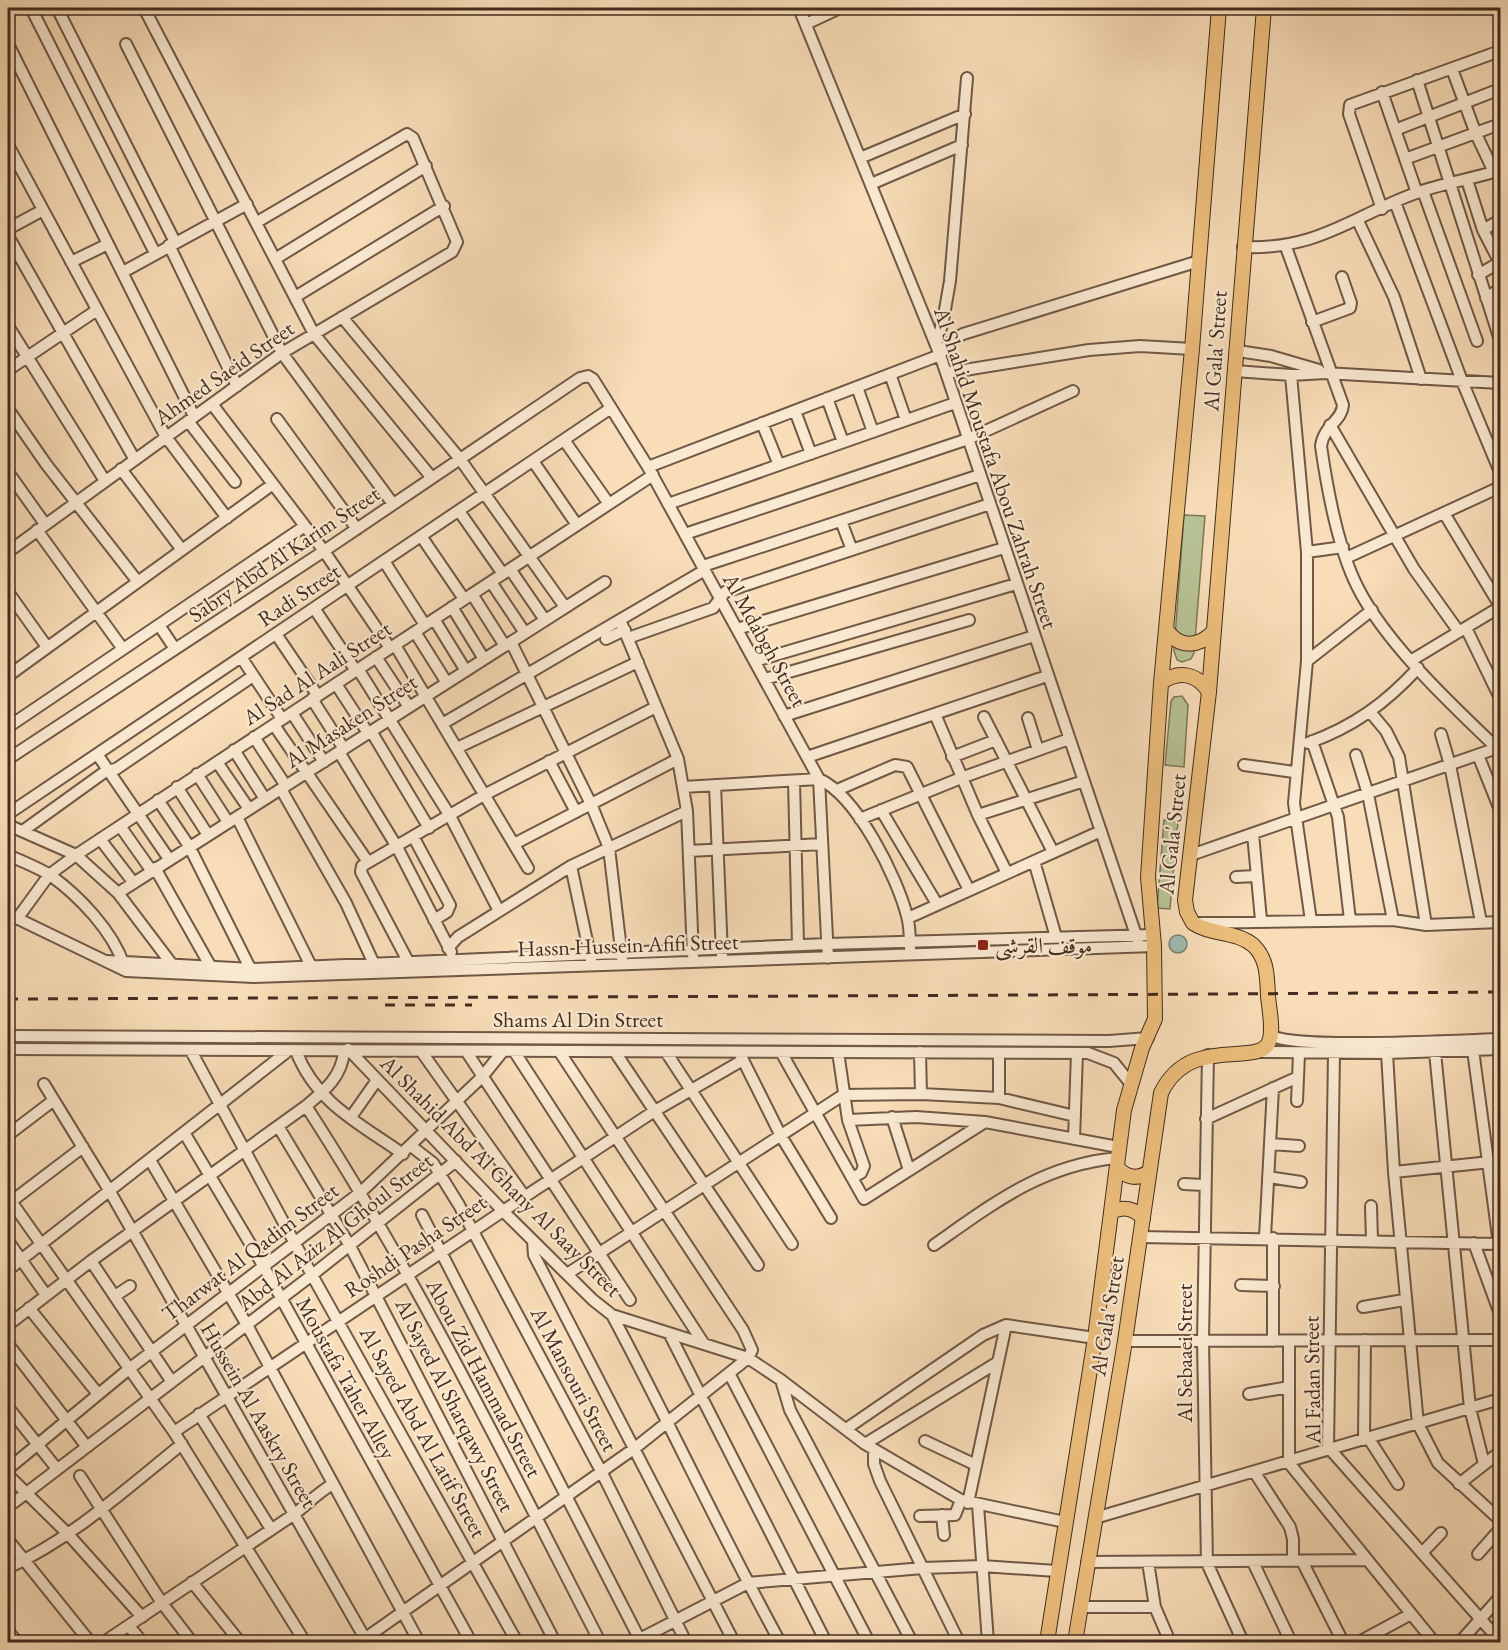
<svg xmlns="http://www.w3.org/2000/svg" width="1508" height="1650" font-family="'EB Garamond',Amiri,serif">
<rect width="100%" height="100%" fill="#f8ddb8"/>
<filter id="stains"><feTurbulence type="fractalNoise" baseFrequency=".00333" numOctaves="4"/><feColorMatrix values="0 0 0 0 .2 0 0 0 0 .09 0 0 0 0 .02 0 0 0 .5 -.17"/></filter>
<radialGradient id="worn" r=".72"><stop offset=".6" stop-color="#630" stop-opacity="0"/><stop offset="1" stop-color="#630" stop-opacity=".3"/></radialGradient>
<path fill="#b7c294" stroke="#7d775a" stroke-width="1.5" d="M 1184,515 L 1205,516 L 1194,653 L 1191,659 L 1182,662 L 1177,660 L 1174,651 Z
M 1182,696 L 1188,705 L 1184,767 L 1165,765 L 1171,701 L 1174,697 Z
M 1164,820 L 1178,822 L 1170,909 L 1157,908 Z"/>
<path fill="#9dbbb0" stroke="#798276" stroke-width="1.5" d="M1169 944a9 9 0 1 1 18 0a9 9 0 1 1-18 0Z"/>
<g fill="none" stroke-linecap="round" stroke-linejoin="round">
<g stroke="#705846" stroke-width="14">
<path id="minor" d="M 31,8 L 155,253
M 57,8 L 175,242
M 144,8 L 314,334 L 432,478
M 799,8 L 940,355 L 1138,941
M 806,24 L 840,8
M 8,44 L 194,416
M 126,44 L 282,353 L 393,504
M 1452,69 L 1476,134 L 1494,172
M 1417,80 L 1500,340
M 1382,92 L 1417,193
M 1395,130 L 1500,89
M 8,145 L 166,437 L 227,518
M 860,158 L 965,114
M 1405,159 L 1500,124
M 1467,180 L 1483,230 L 1500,263
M 871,184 L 962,145
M 1423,191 L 1477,341
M 1395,202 L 1462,381 L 1500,472
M 1382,209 L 1349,114 L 1350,105 L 1500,51
M 1358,221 L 1394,297 L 1421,379
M 8,229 L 43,210
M 1483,230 L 1500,220
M 8,236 L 135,460
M 169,245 L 237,386
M 1243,247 C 1318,250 1351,217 1416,193 C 1443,183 1473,179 1500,170
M 1286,247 L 1343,405 C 1342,421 1324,425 1321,446 C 1327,488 1339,551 1358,588 C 1387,645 1455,708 1500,751
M 275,259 L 426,166
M 71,262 L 108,244
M 123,272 L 247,204
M 1478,275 L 1500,262
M 295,297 L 444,206
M 1486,298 L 1500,289
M 342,317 L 460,459 L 565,607
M 1312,322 L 1350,308 L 1351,303 L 1342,277
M 8,326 L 105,481
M 936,345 L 943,321 L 950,281 L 967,78
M 1238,351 L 1271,356 L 1319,370
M 8,370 L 97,310
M 1235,371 L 1291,375 L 1325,373 L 1500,383
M 946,373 L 1089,350 L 1140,346 L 1192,349
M 890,374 L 906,420
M 1291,375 L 1307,552 L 1307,661 L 1294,803 L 1311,921
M 857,387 L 873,432
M 827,398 L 843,442
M 212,404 L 324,551 L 390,648
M 8,409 L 46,464 L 138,582
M 795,411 L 811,454
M 277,419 L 357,529
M 188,421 L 235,482
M 762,423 L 779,465
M 1330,425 L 1414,569 L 1459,632
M 564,440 L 609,504
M 533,461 L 577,525
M 648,467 L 940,355 L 949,342 L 963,334 L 1199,261
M 121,469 L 182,550
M 8,472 L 45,524
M 668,504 L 955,403
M 459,511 L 503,574
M 1444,513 L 1500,606
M 841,521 L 852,550
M 37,530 L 123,649
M 685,534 L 968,439 L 1073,391
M 421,536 L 464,599
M 8,552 L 282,353 L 452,252 L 457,242 L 413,138 L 407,134 L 257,222
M 1307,552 L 1343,547
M 1346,558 L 1500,487
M 384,561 L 425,625
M 703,566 L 980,475
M 510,569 L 545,620
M 491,582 L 525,633
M 8,592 L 47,647
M 472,594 L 505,646
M 452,607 L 484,659
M 314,608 L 356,671
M 434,619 L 466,671
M 620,620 L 678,759 L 687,811 L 693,955
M 159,625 L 175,649
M 1466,628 L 1500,698
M 737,629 L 1004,548
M 415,632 L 447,683
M 276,634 L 318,696
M 628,638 L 713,608 L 725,592 L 990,504
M 606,639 L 625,630
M 511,642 L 591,804 L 609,848 L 622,958
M 395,645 L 528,868
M 241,657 L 282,719
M 376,657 L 409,707
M 1412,660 L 1500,607
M 755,661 L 1016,584
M 1307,661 L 1372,610
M 358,669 L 450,816 L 499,911
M 8,676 L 273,484
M 765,679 L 969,620
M 336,684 L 368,733
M 312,699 L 344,749
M 292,713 L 324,762
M 1371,713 L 1386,731 L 1399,757 L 1426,925
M 935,714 L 978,815 L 1007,873
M 784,716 L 1034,636
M 984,717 L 1053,852
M 1028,718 L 1038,750
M 442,724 L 705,570
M 274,725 L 368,862
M 8,727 L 305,526
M 371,731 L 429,828
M 1441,734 L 1450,765 L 1481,922
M 254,737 L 286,786
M 1312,741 L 1338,817 L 1350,920
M 1308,743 C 1353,727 1386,703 1418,668
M 457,748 L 638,662
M 234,750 L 265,799
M 339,752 L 397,847 L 451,952
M 97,754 L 169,859
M 1356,755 L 1368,794 L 1393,920
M 1478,755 L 1500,810
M 807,757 L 1047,676
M 952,757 L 996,740
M 8,759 L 324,551 L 580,378 L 588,376 L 593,379 L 648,467 L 819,779 L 828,958
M 549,761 L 576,812
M 217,762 L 249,809
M 1244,765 L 1294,772
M 197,774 L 228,822
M 794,781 L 798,945
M 715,785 L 722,955
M 177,787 L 208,835
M 683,787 L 819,779 C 857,796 897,877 907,916 C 910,926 910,938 910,948
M 281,789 L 346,903 L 374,964
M 837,790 L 895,765 L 907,767 L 969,890
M 158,800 L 189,846 L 253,974
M 881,810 L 937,904
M 8,814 L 611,408
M 978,815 L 1084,781
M 237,817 L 311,966
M 860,819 L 961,778 L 1069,739
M 8,825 L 76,855 L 118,893 L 174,967
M 120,826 L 151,870
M 24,830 L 106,771 L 116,769 L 253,676
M 1253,834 L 1261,920
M 414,838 L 450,905 L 447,912 L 434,920
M 100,839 L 133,882
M 514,844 L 678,759
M 689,851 L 822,844
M 8,855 C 21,861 37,867 50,875 C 79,896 112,930 124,965
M 1191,855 L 1497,748
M 1034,861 L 1056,937
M 571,866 L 591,960
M 155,868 L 212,969
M 1236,877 L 1256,876
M 118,893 L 605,582
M 8,914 L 126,971 L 254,977 L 1154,946
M 908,918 L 1101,831
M 17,919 L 49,875 L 76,855 L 653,475
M 1193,923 L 1393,920 L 1426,925 L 1500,922
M 448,948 L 458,937 L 571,866 L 687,811
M 107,961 L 252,969 L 827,944 L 1153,935
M 411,967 L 361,872 L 362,866 L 484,795 L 656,707
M 1271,1035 C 1292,1050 1464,1040 1500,1039
M 8,1036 L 1109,1041 L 1148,1038
M 8,1049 L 1088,1053 L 1114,1063 L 1131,1084
M 348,1049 L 503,1211 L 593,1300 L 612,1315 L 748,1358 L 781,1380 L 865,1444 L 961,1500 L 1065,1522
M 1473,1050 L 1499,1244
M 191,1051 L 312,1275 L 517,1642
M 296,1051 C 316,1103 359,1123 403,1154
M 421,1051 L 525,1197
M 466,1051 L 630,1300
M 514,1051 L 704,1344
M 615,1052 L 758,1265
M 666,1052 L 792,1244
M 781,1052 L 864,1199 L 985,1122
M 838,1052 L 848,1120 L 864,1166 L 861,1173 L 852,1178
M 920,1052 L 921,1094
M 1257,1052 L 1387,1053 L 1500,1049
M 1435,1052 L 1470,1408 L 1484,1464
M 999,1053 L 999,1098
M 1387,1053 L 1394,1172 L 1418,1424 L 1438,1463 L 1500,1520
M 740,1054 L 781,1136 L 831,1218
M 1334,1054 L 1328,1447 L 1500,1641
M 1208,1055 L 1203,1341 L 1207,1563 L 1243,1642
M 44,1084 L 109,1190 L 367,1642
M 1297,1101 L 1299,1054
M 306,1106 C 417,1277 507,1461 600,1642
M 351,1117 L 377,1080
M 892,1117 L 909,1170
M 1206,1119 L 1298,1077
M 848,1120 L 916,1117 L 985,1122 L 1118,1147
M 278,1126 L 350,1246 L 555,1642
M 185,1134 L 264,1267 L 471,1642
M 8,1135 L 54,1100
M 1074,1139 L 1077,1053
M 1270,1144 L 1299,1146
M 411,1146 L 433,1163 L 459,1205 L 601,1471 L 686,1642
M 150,1160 L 247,1325 L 419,1642
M 1394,1172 L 1500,1161
M 1268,1177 L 1301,1182
M 1184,1184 L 1204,1185
M 8,1197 L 174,1432 L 305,1642
M 8,1204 L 83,1147
M 1371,1206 L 1372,1240
M 422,1215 L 641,1642
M 1141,1237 L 1500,1244
M 1265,1237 L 1273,1088
M 8,1241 L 46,1295
M 533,1241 L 534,1255 L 734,1642
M 1474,1243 L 1500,1314
M 934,1245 C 994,1203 1042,1165 1117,1158
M 91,1261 L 172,1382
M 8,1270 L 288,1051
M 567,1274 L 843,1095 L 921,1094 L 999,1098 L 1075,1116
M 1241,1285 L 1274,1286
M 115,1296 L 130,1286
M 1363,1307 L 1404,1300
M 29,1308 L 98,1394
M 612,1315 C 670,1423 721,1535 780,1642
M 8,1325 L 91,1261 L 306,1106 C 324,1091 342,1077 344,1051
M 669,1333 L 826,1642
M 1125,1341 L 1500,1340
M 1273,1341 L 1273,1238
M 1289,1341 L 1289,1463 L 1434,1642
M 8,1344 L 87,1447
M 729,1373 L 869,1642
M 781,1380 L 790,1410 L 912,1642
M 1249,1394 L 1289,1387
M 8,1407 L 57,1469
M 199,1414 L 271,1529
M 846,1429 L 983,1335 L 1006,1325 L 1095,1338
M 174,1432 L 503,1211 L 653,1112 L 743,1060
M 1369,1439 L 1398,1484
M 1364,1440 L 1365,1340
M 925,1441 L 976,1465
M 865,1444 L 998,1362
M 874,1450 L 874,1464 L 880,1481 L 959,1642
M 8,1469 L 129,1369 L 361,1192 L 482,1077 L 503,1051
M 1255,1473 L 1290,1527 L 1293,1539 L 1293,1561
M 8,1475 L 68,1534 L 142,1617
M 80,1476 L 162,1603 L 192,1642
M 1459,1484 L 1500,1452
M 968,1503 L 1006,1325
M 978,1505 L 988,1642
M 8,1507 L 312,1275 L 456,1161
M 942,1515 L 944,1535
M 920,1516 L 955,1515 L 961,1500
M 1095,1518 L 1500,1399
M 8,1540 L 90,1642
M 1422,1553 L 1441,1533
M 1478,1554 L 1500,1529
M 1302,1561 L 1343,1642
M 1087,1562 L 1367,1560
M 1148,1562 L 1155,1607 L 1170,1642
M 1253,1562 L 1291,1642
M 8,1568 C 73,1538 126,1489 182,1444
M 192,1582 L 240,1642
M 1080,1607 L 1155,1607
M 129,1626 L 142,1642
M 8,1631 L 17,1642
M 104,1642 L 293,1515 C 308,1504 317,1493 333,1484
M 360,1642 L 635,1448 L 748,1358 L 752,1350 L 743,1330 L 559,1051
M 634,1642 L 748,1583 L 923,1568 L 982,1566 L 1057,1571
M 1359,1642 L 1411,1614
M 1460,1642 L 1500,1597"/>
</g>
<g stroke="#432c20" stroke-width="16">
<path id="major" d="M 1166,629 C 1178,648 1198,648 1213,632
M 1161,683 C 1178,670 1197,673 1209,692
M 1117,1167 C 1126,1178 1137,1180 1149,1172
M 1111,1212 C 1123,1206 1135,1208 1143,1219
M 1047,1642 L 1095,1338 L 1124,1110 L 1142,1048 L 1155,1019 L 1154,946 L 1148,877 L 1161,683 L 1192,349 L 1219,8
M 1075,1642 L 1125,1341 L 1161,1093 C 1190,1033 1258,1068 1269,1042 C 1274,1030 1269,1009 1268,996 C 1267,978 1268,959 1253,945 C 1236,931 1211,935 1193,923 L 1187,912 L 1185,900 L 1209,692 L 1264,8"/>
</g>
<use href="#minor" stroke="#fae9d1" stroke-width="10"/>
<use href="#major" stroke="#ecbe7c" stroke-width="14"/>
<path stroke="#432c20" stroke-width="3" stroke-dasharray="10 10" stroke-linecap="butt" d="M 8,999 C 505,997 1003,996 1500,992
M 385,1005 L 472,1005"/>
</g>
<rect fill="#8f2418" stroke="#fae9d1" stroke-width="2" x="977" y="939" width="12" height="12" rx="3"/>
<g text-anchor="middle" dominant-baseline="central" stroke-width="4.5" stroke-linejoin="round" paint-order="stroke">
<g font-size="22" fill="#432c20" stroke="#fae9d1">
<text transform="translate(1215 351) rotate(-86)">Al Gala' Street</text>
<text transform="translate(224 373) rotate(-35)">Ahmed Saeid Street</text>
<text transform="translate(996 468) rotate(71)">Al Shahid Moustafa Abou Zahrah Street</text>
<text transform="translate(284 554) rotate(-34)">Sabry Abd Al Karim Street</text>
<text transform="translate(299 595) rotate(-34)">Radi Street</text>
<text transform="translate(765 640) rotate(61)">Al Mdabgh Street</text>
<text transform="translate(317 673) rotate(-33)">Al Sad Al Aali Street</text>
<text transform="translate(351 721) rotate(-33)">Al Masaken Street</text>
<text transform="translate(1172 834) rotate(-84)">Al Gala' Street</text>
<text transform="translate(628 945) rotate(-2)">Hassn Hussein Afifi Street</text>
<text x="578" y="1019">Shams Al Din Street</text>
<text transform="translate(501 1176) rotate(45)">Al Shahid Abd Al Ghany Al Saay Street</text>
<text transform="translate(335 1232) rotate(-38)">Abd Al Aziz Al Ghoul Street</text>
<text transform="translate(415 1246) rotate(-34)">Roshdi Pasha Street</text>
<text transform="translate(250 1252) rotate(-37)">Tharwat Al Qadim Street</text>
<text transform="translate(1107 1316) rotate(-81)">Al Gala' Street</text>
<text transform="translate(1184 1353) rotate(-90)">Al Sebaaei Street</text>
<text transform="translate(346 1378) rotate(61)">Moustafa Taher Alley</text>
<text transform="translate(484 1378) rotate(62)">Abou Zid Hammad Street</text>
<text transform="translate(574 1379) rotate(62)">Al Mansouri Street</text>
<text transform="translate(1312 1380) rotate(-91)">Al Fadan Street</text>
<text transform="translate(455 1405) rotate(63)">Al Sayed Al Sharqawy Street</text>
<text transform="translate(259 1415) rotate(60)">Hussein Al Aaskry Street</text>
<text transform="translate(423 1432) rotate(61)">Al Sayed Abd Al Latif Street</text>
</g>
<g font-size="22" fill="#432c20" stroke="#fae9d1" text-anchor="start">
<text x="995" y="945">موقف القرشى</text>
</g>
</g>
<rect width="1508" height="1650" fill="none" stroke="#f8ddb8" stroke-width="30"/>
<rect x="9" y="9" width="1490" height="1632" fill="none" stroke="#432c20" stroke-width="3"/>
<rect x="15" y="15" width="1478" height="1620" fill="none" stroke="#432c20" stroke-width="1.5"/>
<rect width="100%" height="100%" filter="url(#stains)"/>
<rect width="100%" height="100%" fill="url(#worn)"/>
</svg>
